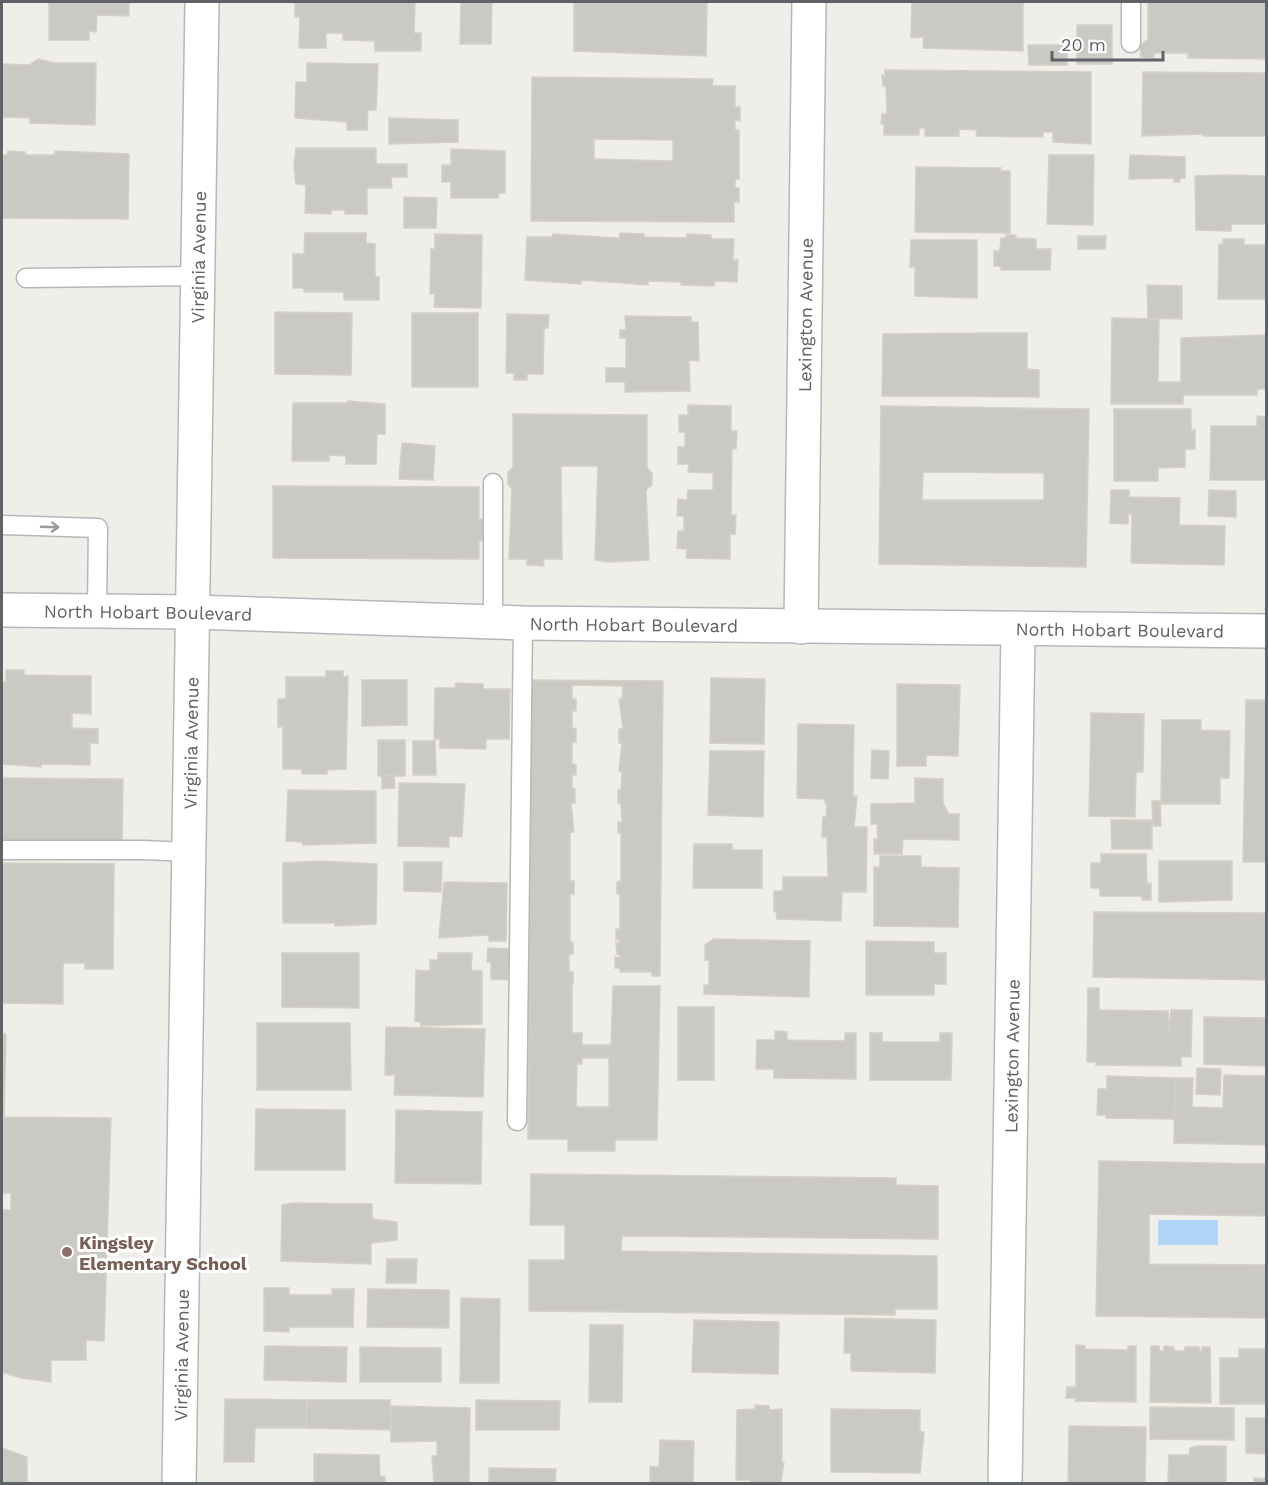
<svg xmlns="http://www.w3.org/2000/svg" width="1268" height="1485" font-family="'Work Sans',sans-serif">
<rect width="100%" height="100%" fill="#efeee8"/>
<path fill="#b1d5f7" d="M 1160,1220 L 1218,1220 L 1218,1245 L 1158,1245 L 1158,1221 Z"/>
<path fill="#cbc9c4" stroke="#d4d0c6" stroke-width="1.5" fill-rule="evenodd" d="M 49,2 L 129,2 L 129,16 L 97,15 L 96,32 L 89,31 L 89,40 L 49,40 Z
M 295,2 L 415,2 L 414,33 L 421,33 L 421,51 L 375,51 L 375,41 L 343,40 L 343,33 L 326,33 L 326,48 L 299,48 L 300,17 L 295,17 Z
M 461,2 L 492,2 L 491,44 L 460,44 Z
M 574,2 L 707,2 L 706,56 L 574,51 Z
M 912,2 L 1023,2 L 1023,51 L 923,48 L 924,37 L 911,38 Z
M 1148,2 L 1266,2 L 1266,59 L 1188,58 L 1188,53 L 1154,53 L 1154,58 L 1141,57 L 1140,46 L 1148,39 Z
M 1077,25 L 1112,25 L 1112,64 L 1077,64 Z
M 1028,45 L 1067,45 L 1067,65 L 1029,65 Z
M 38,59 L 55,63 L 96,63 L 95,125 L 30,123 L 30,118 L 3,117 L 2,121 L 2,64 L 29,65 Z
M 307,63 L 378,64 L 376,110 L 368,110 L 367,130 L 347,130 L 347,122 L 295,118 L 296,82 L 307,82 Z
M 885,70 L 1091,72 L 1091,144 L 1053,142 L 1053,132 L 1043,132 L 1043,137 L 976,136 L 977,130 L 959,129 L 959,136 L 925,136 L 925,128 L 919,128 L 919,135 L 884,135 L 884,124 L 881,124 L 882,114 L 887,114 L 886,86 L 883,86 L 882,75 L 885,76 Z
M 1143,72 L 1266,73 L 1266,136 L 1203,136 L 1203,134 L 1142,136 Z
M 532,77 L 713,79 L 712,86 L 735,86 L 735,107 L 740,107 L 740,121 L 735,120 L 735,130 L 739,130 L 739,179 L 735,179 L 735,188 L 739,188 L 739,202 L 734,202 L 734,222 L 531,221 ZM 594,139 L 673,140 L 673,161 L 594,159 Z
M 389,118 L 458,120 L 458,142 L 389,144 Z
M 296,148 L 376,148 L 376,164 L 407,164 L 407,177 L 391,177 L 392,188 L 367,188 L 367,214 L 345,214 L 345,210 L 331,210 L 331,214 L 305,213 L 306,185 L 296,184 L 294,166 Z
M 451,149 L 505,151 L 505,193 L 499,193 L 498,198 L 451,198 L 451,182 L 442,182 L 442,165 L 451,165 Z
M 8,151 L 25,152 L 25,155 L 55,155 L 55,151 L 129,154 L 128,219 L 2,218 L 2,155 L 7,155 Z
M 1049,155 L 1094,155 L 1093,225 L 1047,224 Z
M 1130,155 L 1185,157 L 1185,178 L 1180,178 L 1180,182 L 1174,182 L 1174,178 L 1129,179 Z
M 916,167 L 1001,168 L 1000,171 L 1010,171 L 1010,233 L 915,232 Z
M 1231,175 L 1266,176 L 1266,224 L 1231,224 L 1231,231 L 1196,230 L 1195,176 Z
M 404,197 L 437,198 L 436,228 L 404,228 Z
M 305,233 L 366,233 L 366,243 L 375,244 L 375,277 L 379,277 L 379,300 L 344,300 L 344,292 L 304,292 L 304,288 L 293,288 L 293,254 L 304,254 Z
M 620,233 L 644,234 L 644,237 L 687,238 L 687,234 L 711,235 L 711,239 L 734,239 L 733,260 L 738,260 L 737,282 L 715,281 L 714,286 L 681,285 L 681,282 L 648,281 L 648,285 L 581,280 L 581,284 L 525,280 L 527,237 L 552,237 L 553,234 L 619,238 Z
M 435,234 L 482,235 L 481,308 L 434,307 L 435,294 L 430,294 L 431,249 L 435,249 Z
M 1006,235 L 1016,235 L 1015,238 L 1036,239 L 1036,249 L 1051,249 L 1050,270 L 1001,270 L 1001,266 L 994,266 L 994,251 L 1000,251 L 1001,238 L 1006,238 Z
M 1078,236 L 1106,236 L 1105,249 L 1078,249 Z
M 1223,239 L 1244,239 L 1244,245 L 1266,245 L 1266,299 L 1218,299 L 1219,244 L 1223,245 Z
M 911,240 L 977,240 L 977,298 L 915,296 L 915,267 L 910,267 Z
M 1147,285 L 1182,286 L 1182,319 L 1148,318 Z
M 275,312 L 352,313 L 351,375 L 275,374 Z
M 412,313 L 478,313 L 478,387 L 412,387 Z
M 507,314 L 549,315 L 548,328 L 544,328 L 543,374 L 527,374 L 527,380 L 514,380 L 514,373 L 506,373 Z
M 625,316 L 691,317 L 691,322 L 698,322 L 699,361 L 689,360 L 690,391 L 625,392 L 625,382 L 606,382 L 606,368 L 626,368 L 626,338 L 620,338 L 620,330 L 626,330 Z
M 1112,318 L 1159,319 L 1158,382 L 1181,382 L 1181,338 L 1266,335 L 1266,389 L 1257,389 L 1257,395 L 1183,395 L 1183,404 L 1111,404 Z
M 984,333 L 1027,333 L 1027,369 L 1039,370 L 1039,397 L 882,396 L 883,334 Z
M 348,401 L 385,404 L 385,434 L 377,434 L 376,464 L 346,464 L 346,456 L 329,455 L 329,461 L 292,461 L 293,403 L 348,403 Z
M 688,405 L 731,406 L 731,431 L 737,431 L 736,449 L 732,449 L 731,515 L 736,515 L 735,534 L 730,534 L 730,559 L 686,558 L 687,549 L 677,548 L 678,531 L 684,531 L 684,516 L 677,516 L 678,499 L 687,500 L 688,490 L 713,490 L 713,473 L 688,472 L 689,464 L 678,464 L 678,447 L 685,447 L 685,432 L 679,432 L 679,415 L 688,415 Z
M 881,406 L 1089,409 L 1086,567 L 879,564 ZM 923,472 L 1044,473 L 1044,500 L 922,500 Z
M 1114,409 L 1191,409 L 1191,430 L 1195,430 L 1195,449 L 1185,449 L 1185,467 L 1158,468 L 1158,481 L 1114,481 Z
M 513,414 L 647,415 L 647,468 L 652,473 L 652,485 L 646,490 L 649,560 L 609,562 L 595,560 L 598,466 L 561,466 L 562,559 L 543,559 L 544,566 L 527,565 L 527,559 L 509,559 L 512,489 L 508,484 L 508,472 L 513,467 Z
M 1257,416 L 1266,417 L 1266,480 L 1210,480 L 1211,426 L 1257,426 Z
M 402,443 L 435,446 L 433,480 L 399,479 Z
M 273,486 L 479,487 L 479,519 L 483,519 L 483,540 L 479,541 L 479,559 L 273,558 Z
M 1111,490 L 1129,490 L 1129,497 L 1180,498 L 1179,525 L 1225,526 L 1224,565 L 1131,563 L 1132,514 L 1128,514 L 1128,524 L 1110,523 Z
M 1209,490 L 1236,491 L 1236,517 L 1208,516 Z
M 6,670 L 24,670 L 24,675 L 91,676 L 91,714 L 72,713 L 72,728 L 98,729 L 98,743 L 90,743 L 90,765 L 41,764 L 41,767 L 2,764 L 2,682 L 6,682 Z
M 326,671 L 343,671 L 343,677 L 348,676 L 346,769 L 327,770 L 327,774 L 302,774 L 302,769 L 283,769 L 283,726 L 278,727 L 278,699 L 286,699 L 286,677 L 326,677 Z
M 711,678 L 765,679 L 764,744 L 710,743 Z
M 362,680 L 407,680 L 407,725 L 362,726 Z
M 531,680 L 663,681 L 660,976 L 652,976 L 652,972 L 620,972 L 620,968 L 615,968 L 615,957 L 620,958 L 620,955 L 617,954 L 616,943 L 620,943 L 619,940 L 616,940 L 616,929 L 620,929 L 620,894 L 617,894 L 617,882 L 621,881 L 621,833 L 618,833 L 618,822 L 622,822 L 621,803 L 618,803 L 618,790 L 621,790 L 622,771 L 619,771 L 622,743 L 619,743 L 619,729 L 623,729 L 619,699 L 622,699 L 623,686 L 572,685 L 572,699 L 576,699 L 576,711 L 572,711 L 572,729 L 576,728 L 576,742 L 572,742 L 572,764 L 576,765 L 576,775 L 572,775 L 572,789 L 575,789 L 575,803 L 571,803 L 574,832 L 570,832 L 570,881 L 574,881 L 574,894 L 570,894 L 570,942 L 573,942 L 573,954 L 569,954 L 569,972 L 573,972 L 573,984 L 569,986 L 572,986 L 572,1033 L 582,1033 L 582,1045 L 611,1045 L 613,986 L 660,986 L 657,1140 L 615,1140 L 615,1151 L 568,1151 L 568,1139 L 528,1139 ZM 582,1058 L 609,1058 L 609,1107 L 576,1107 L 577,1064 L 582,1064 Z
M 456,683 L 483,684 L 483,689 L 510,689 L 509,739 L 486,739 L 486,749 L 440,748 L 440,739 L 434,739 L 435,688 L 455,688 Z
M 897,684 L 960,685 L 958,756 L 926,755 L 926,766 L 897,766 Z
M 1246,700 L 1266,700 L 1266,862 L 1243,862 Z
M 1091,713 L 1144,714 L 1143,772 L 1136,772 L 1135,817 L 1089,816 Z
M 1162,720 L 1201,720 L 1201,730 L 1230,731 L 1229,778 L 1220,778 L 1220,804 L 1161,804 Z
M 798,724 L 854,725 L 853,796 L 857,796 L 854,827 L 867,827 L 866,892 L 842,892 L 841,921 L 777,919 L 776,911 L 774,911 L 774,891 L 783,891 L 783,877 L 828,877 L 827,837 L 822,837 L 823,817 L 826,817 L 827,803 L 825,803 L 825,799 L 797,798 Z
M 378,740 L 405,740 L 405,776 L 378,776 Z
M 413,741 L 435,741 L 436,775 L 413,775 Z
M 872,750 L 889,751 L 888,779 L 871,778 Z
M 710,751 L 764,751 L 763,817 L 708,815 Z
M 382,775 L 394,776 L 395,788 L 382,789 Z
M 2,778 L 123,779 L 122,845 L 2,847 Z
M 915,778 L 943,779 L 943,804 L 949,814 L 959,814 L 959,840 L 903,839 L 902,854 L 874,854 L 874,839 L 878,839 L 877,824 L 871,824 L 871,804 L 915,803 Z
M 399,783 L 465,784 L 462,837 L 449,836 L 449,847 L 398,846 Z
M 288,790 L 376,791 L 376,843 L 303,845 L 302,842 L 286,841 Z
M 1152,801 L 1160,801 L 1161,826 L 1153,826 Z
M 1111,820 L 1152,820 L 1152,849 L 1112,849 Z
M 694,844 L 732,844 L 732,850 L 762,850 L 762,888 L 693,888 Z
M 1101,854 L 1146,854 L 1147,884 L 1151,883 L 1151,900 L 1142,900 L 1142,896 L 1100,896 L 1100,888 L 1091,888 L 1091,863 L 1101,863 Z
M 880,856 L 921,856 L 921,867 L 959,868 L 958,927 L 874,926 L 874,867 L 880,867 Z
M 320,861 L 377,864 L 376,924 L 335,926 L 335,923 L 283,923 L 283,863 Z
M 1159,861 L 1232,861 L 1232,900 L 1159,902 Z
M 404,862 L 442,862 L 441,892 L 404,891 Z
M 2,863 L 114,864 L 113,969 L 85,969 L 85,963 L 63,963 L 63,1004 L 2,1003 Z
M 444,882 L 507,883 L 506,941 L 489,941 L 489,935 L 439,938 Z
M 1094,912 L 1266,913 L 1266,980 L 1093,977 Z
M 714,939 L 810,941 L 809,997 L 704,994 L 704,985 L 709,985 L 709,960 L 705,960 L 705,945 Z
M 866,941 L 934,942 L 934,953 L 946,953 L 946,984 L 934,984 L 934,995 L 866,995 Z
M 488,948 L 509,949 L 508,980 L 491,979 L 491,962 L 487,962 Z
M 282,953 L 359,953 L 359,1008 L 282,1007 Z
M 438,953 L 472,953 L 471,970 L 482,971 L 482,1024 L 421,1026 L 421,1022 L 415,1021 L 416,970 L 430,971 L 430,960 L 438,960 Z
M 1088,988 L 1099,988 L 1099,1010 L 1168,1011 L 1169,1032 L 1171,1010 L 1192,1010 L 1191,1057 L 1181,1056 L 1181,1066 L 1096,1065 L 1096,1062 L 1087,1062 Z
M 678,1007 L 714,1007 L 714,1080 L 678,1080 Z
M 1204,1017 L 1266,1018 L 1266,1066 L 1204,1064 Z
M 257,1023 L 350,1023 L 351,1090 L 257,1090 Z
M 386,1027 L 485,1029 L 483,1097 L 394,1095 L 395,1075 L 385,1075 Z
M 775,1031 L 787,1032 L 787,1040 L 845,1041 L 845,1033 L 856,1033 L 856,1079 L 774,1078 L 774,1069 L 756,1069 L 757,1040 L 775,1040 Z
M 870,1033 L 882,1033 L 882,1042 L 940,1042 L 940,1033 L 952,1033 L 951,1080 L 870,1080 Z
M 2,1034 L 6,1034 L 4,1117 L 111,1118 L 104,1341 L 86,1340 L 86,1360 L 51,1360 L 51,1382 L 21,1378 L 2,1372 L 2,1210 L 11,1210 L 11,1193 L 2,1193 Z
M 1197,1068 L 1221,1069 L 1220,1095 L 1196,1094 Z
M 1224,1075 L 1266,1076 L 1266,1145 L 1174,1143 L 1175,1078 L 1193,1078 L 1192,1107 L 1223,1108 Z
M 1107,1076 L 1175,1078 L 1174,1119 L 1106,1118 L 1106,1115 L 1097,1115 L 1098,1089 L 1107,1089 Z
M 256,1109 L 345,1110 L 345,1170 L 255,1170 Z
M 396,1110 L 482,1112 L 481,1184 L 395,1183 Z
M 1099,1161 L 1266,1164 L 1266,1216 L 1149,1214 L 1149,1264 L 1266,1265 L 1266,1318 L 1096,1316 Z
M 531,1174 L 896,1178 L 896,1185 L 938,1186 L 938,1239 L 622,1236 L 621,1251 L 937,1256 L 937,1309 L 895,1309 L 895,1315 L 529,1311 L 529,1260 L 565,1260 L 565,1225 L 530,1225 Z
M 292,1203 L 372,1204 L 372,1219 L 397,1222 L 397,1240 L 371,1243 L 371,1264 L 281,1261 L 282,1205 Z
M 387,1259 L 417,1259 L 416,1283 L 386,1283 Z
M 264,1288 L 289,1288 L 289,1295 L 332,1295 L 332,1289 L 354,1289 L 353,1327 L 289,1327 L 289,1332 L 264,1331 Z
M 368,1289 L 449,1290 L 449,1328 L 367,1327 Z
M 461,1298 L 500,1299 L 499,1383 L 460,1383 Z
M 845,1318 L 936,1320 L 935,1373 L 851,1371 L 851,1353 L 844,1353 Z
M 694,1320 L 779,1322 L 778,1374 L 692,1372 Z
M 590,1325 L 623,1325 L 622,1402 L 589,1402 Z
M 1076,1345 L 1085,1346 L 1085,1349 L 1128,1350 L 1128,1346 L 1136,1346 L 1136,1402 L 1075,1401 L 1076,1398 L 1066,1398 L 1067,1387 L 1076,1387 Z
M 265,1346 L 347,1347 L 346,1382 L 264,1380 Z
M 1151,1346 L 1159,1346 L 1159,1351 L 1164,1351 L 1164,1346 L 1174,1347 L 1174,1351 L 1185,1351 L 1185,1347 L 1199,1347 L 1199,1351 L 1202,1351 L 1202,1347 L 1210,1347 L 1211,1403 L 1150,1402 Z
M 360,1347 L 441,1348 L 441,1382 L 360,1382 Z
M 1239,1349 L 1266,1349 L 1266,1404 L 1220,1404 L 1220,1358 L 1239,1358 Z
M 225,1399 L 307,1400 L 306,1428 L 255,1428 L 254,1462 L 224,1462 Z
M 307,1400 L 390,1400 L 391,1430 L 306,1428 Z
M 476,1400 L 560,1401 L 559,1430 L 476,1430 Z
M 755,1405 L 769,1406 L 769,1410 L 782,1409 L 782,1463 L 784,1463 L 781,1482 L 750,1484 L 750,1480 L 736,1480 L 737,1410 L 755,1409 Z
M 391,1406 L 470,1408 L 469,1484 L 434,1484 L 432,1456 L 437,1456 L 437,1441 L 391,1442 Z
M 1150,1407 L 1234,1408 L 1234,1440 L 1150,1439 Z
M 831,1409 L 920,1410 L 920,1432 L 924,1432 L 920,1473 L 831,1472 Z
M 1246,1418 L 1266,1418 L 1266,1454 L 1246,1453 Z
M 1069,1426 L 1146,1427 L 1145,1484 L 1068,1484 Z
M 660,1440 L 694,1441 L 693,1484 L 650,1484 L 650,1466 L 659,1467 Z
M 1198,1446 L 1226,1446 L 1226,1484 L 1168,1484 L 1169,1455 L 1189,1455 L 1190,1448 Z
M 2,1448 L 27,1457 L 27,1484 L 2,1484 Z
M 314,1454 L 379,1455 L 380,1476 L 385,1477 L 385,1484 L 314,1484 Z
M 489,1468 L 556,1469 L 555,1484 L 489,1484 Z
M 1254,1478 L 1266,1479 L 1266,1484 L 1254,1484 Z"/>
<g fill="none" stroke-linecap="round" stroke-linejoin="round">
<g stroke="#b5b7bb" stroke-width="21">
<path id="lane" d="M 1131,43 L 1131,2
M 26,278 L 197,276
M 493,483 L 493,623
M 2,525 L 98,528 L 97,610
M 2,850 L 144,850 L 188,852
M 517,1121 L 523,623"/>
</g>
<g stroke="#b5b7bb" stroke-width="36">
<g id="street">
<path id="s1" d="M 2,610 L 193,612 L 523,623 L 1266,631"/>
<path id="s2" d="M 801,627 L 809,2"/>
<path id="s3" d="M 179,1484 L 202,2"/>
<path id="s4" d="M 1005,1484 L 1018,631"/>
</g>
</g>
<use href="#lane" stroke="#fff" stroke-width="18"/>
<use href="#street" stroke="#fff" stroke-width="33"/>
</g>
<defs><path id="oneway-shaft" d="M-6 0H5M1.5-3L5.5 0L1.5 3" fill="none" stroke-width="1.6" stroke-linecap="round" stroke-linejoin="round" transform="scale(1.5)"/></defs>
<use stroke="#97999c" href="#oneway-shaft" transform="translate(50 527) rotate(2)"/>
<circle fill="#8d6e63" stroke="#fff" stroke-width="2" cx="67" cy="1252" r="6"/>
<g text-anchor="middle" dominant-baseline="central" stroke-width="6" stroke-linejoin="round" paint-order="stroke">
<g font-size="18" fill="#5f6266" stroke="#fff">
<text stroke="none"><textPath href="#s3" startOffset="1227">Virginia Avenue</textPath></text>
<text stroke="none"><textPath href="#s2" startOffset="312">Lexington Avenue</textPath></text>
<text stroke="none"><textPath href="#s1" startOffset="146">North Hobart Boulevard</textPath></text>
<text stroke="none"><textPath href="#s1" startOffset="632">North Hobart Boulevard</textPath></text>
<text stroke="none"><textPath href="#s1" startOffset="1118">North Hobart Boulevard</textPath></text>
<text stroke="none"><textPath href="#s3" startOffset="741">Virginia Avenue</textPath></text>
<text stroke="none"><textPath href="#s4" startOffset="428">Lexington Avenue</textPath></text>
<text stroke="none"><textPath href="#s3" startOffset="129">Virginia Avenue</textPath></text>
</g>
<g font-size="18" font-weight="bold" fill="#785e54" stroke="#fff" text-anchor="start">
<text x="79" y="1242">Kingsley<tspan x="79" dy="21">Elementary School</tspan></text>
</g>
</g>
<rect width="1268" height="1485" fill="none" stroke="#5f6266" stroke-width="6"/>
<path d="M1052 51v9h111v-9" fill="none" stroke="#5f6266" stroke-width="3"/>
<text x="1061" y="51" font-size="18" fill="#5f6266" stroke="#ffffff" stroke-width="4.5" paint-order="stroke">20 m</text>
</svg>
